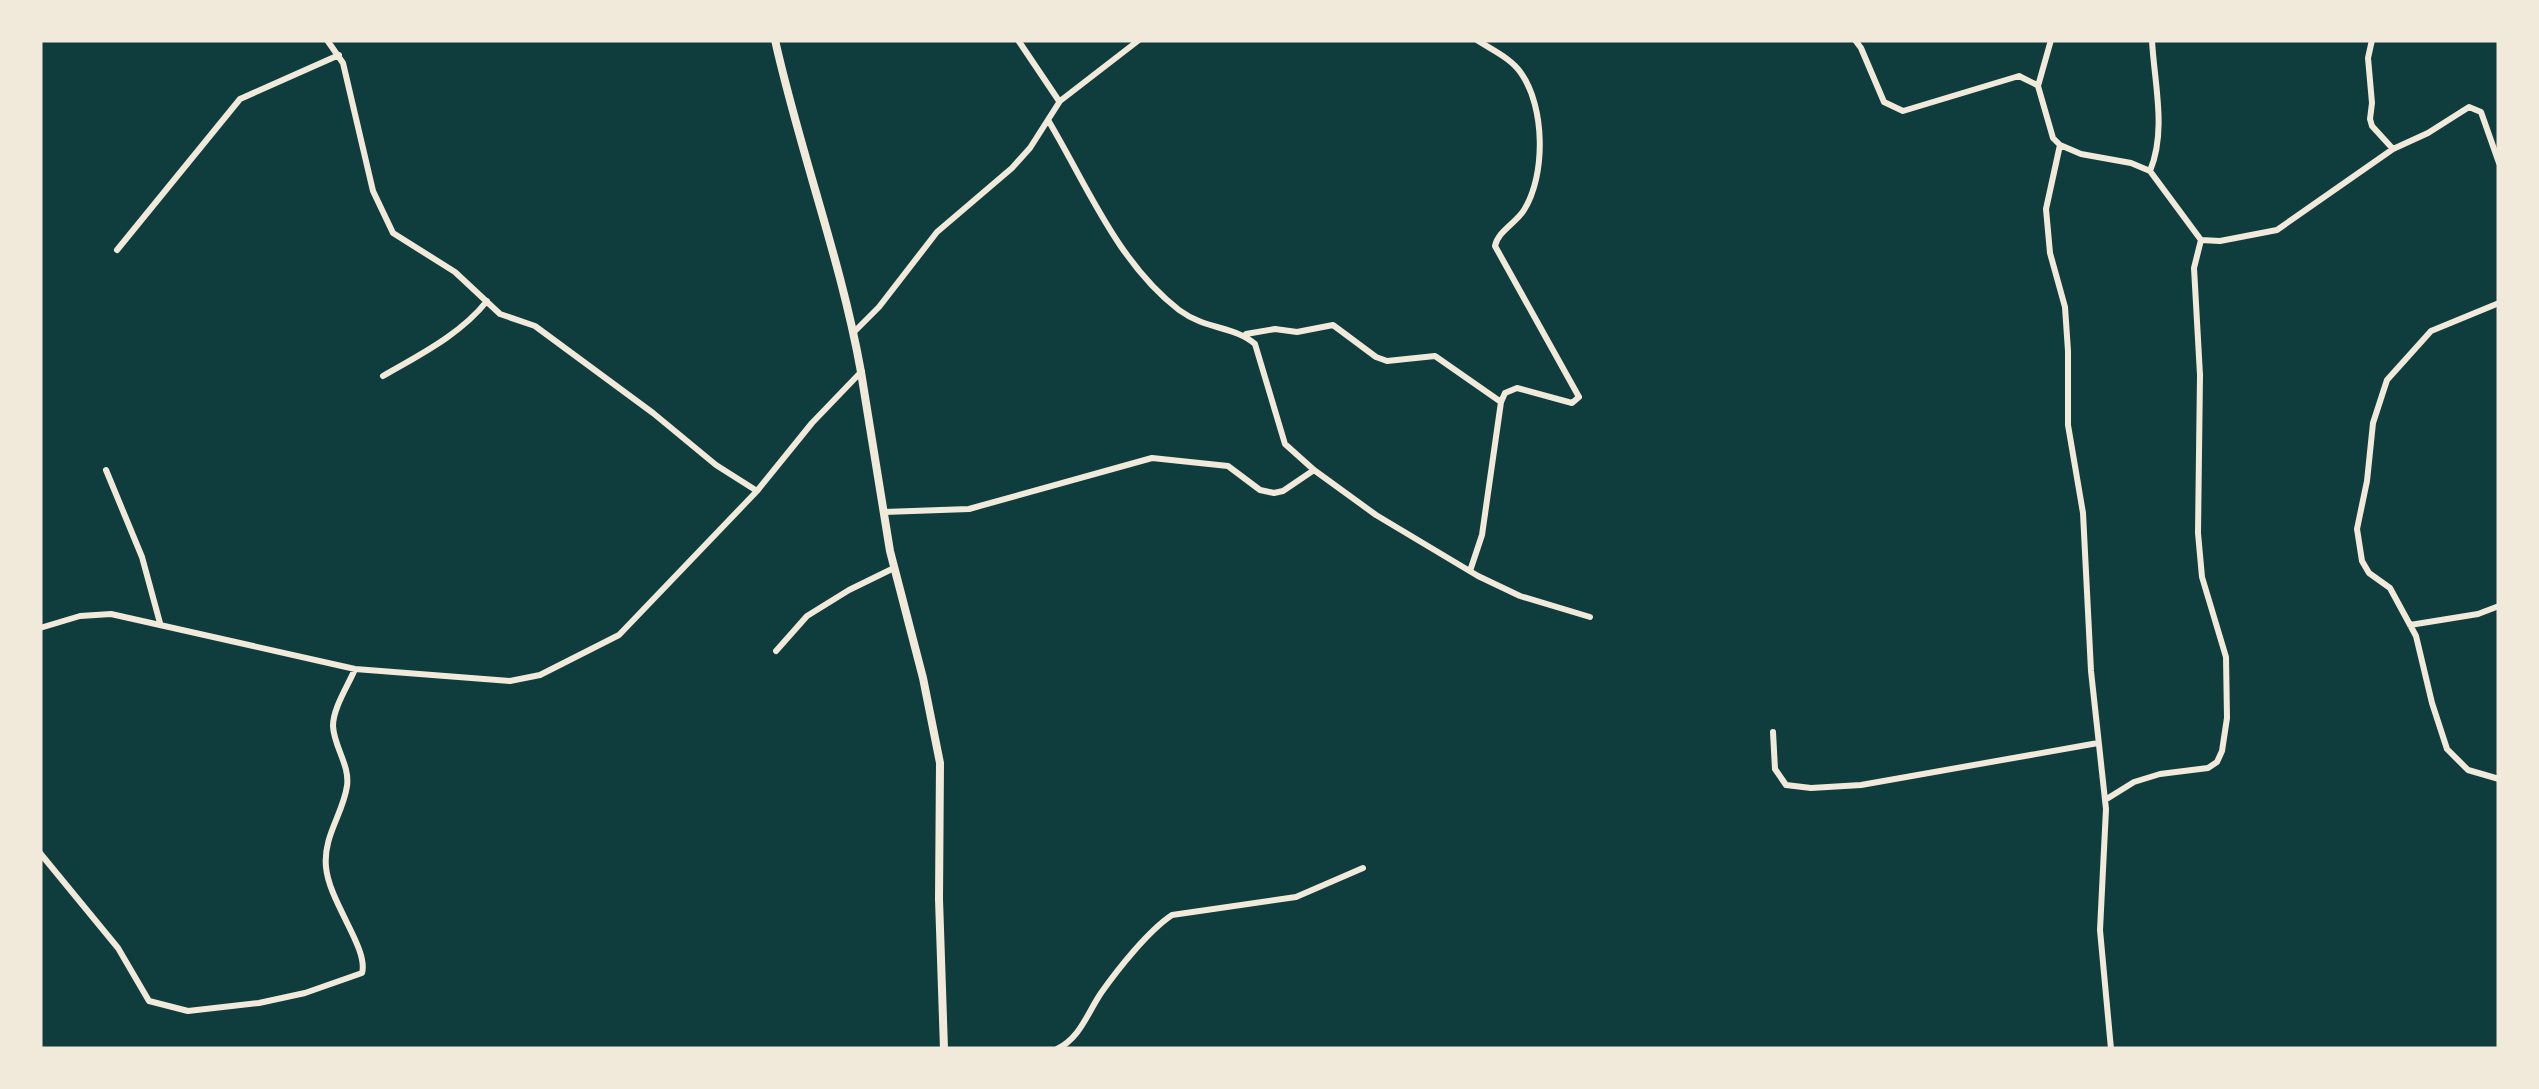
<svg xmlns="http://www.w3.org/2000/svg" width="2539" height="1089" font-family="'Nunito Sans',sans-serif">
<rect width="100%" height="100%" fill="#0f3d3e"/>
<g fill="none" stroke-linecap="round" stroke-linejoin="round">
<path stroke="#f1e9da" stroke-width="6" d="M 327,40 L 343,63 L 373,191 L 393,233 L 455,272 L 500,314 L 535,326 L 653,413 L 716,465 L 757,491
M 1018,40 L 1059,101
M 1855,40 L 1861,48 L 1884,102 L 1903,111 L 2019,76 L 2037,85
M 2051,40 L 2038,86 L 2053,138 L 2060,145 L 2081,154 L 2131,163 L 2150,171 L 2201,240 L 2220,241 L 2277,230 L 2393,149 L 2428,133 L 2469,107 L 2481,112 L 2499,163
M 2372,40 L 2368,58 L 2372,103 L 2370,119 L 2372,126 L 2393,149
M 1048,120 C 1087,185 1117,262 1179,310 C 1206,330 1235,326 1255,344 L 1285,444 L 1314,470 L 1376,515 L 1478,576 L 1520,596 L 1590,617
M 2060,145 L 2046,209 L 2050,253 L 2065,307 L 2068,351 L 2068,425 L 2083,513 L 2091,671 L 2106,809 L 2100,930 L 2111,1049
M 2150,171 C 2167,130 2154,82 2152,40
M 117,250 L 240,99 L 339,55
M 2499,303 L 2431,331 L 2387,380 L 2373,423 L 2367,481 L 2357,529 L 2362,561 L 2369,573 L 2390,588 L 2416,636 L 2432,703 L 2447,749 L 2468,770 L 2499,779
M 855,331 L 879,307 L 937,232 L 1012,168 L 1030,148 L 1060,101 L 1139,40
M 1246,334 L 1275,329 L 1297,332 L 1333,325 L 1376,357 L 1387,361 L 1435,356 L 1501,402
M 383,376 C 419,355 460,335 487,301
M 106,470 L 142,557 L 160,623
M 884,512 L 969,509 L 1152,458 L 1228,466 L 1260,490 L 1274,493 L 1283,491 L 1314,470
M 1470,571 L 1482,535 L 1501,402 L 1505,393 L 1517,388 L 1572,403 L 1579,397 L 1495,246 C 1498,231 1516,223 1524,210 C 1546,175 1545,107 1521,73 C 1511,58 1492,50 1477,40
M 2410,625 L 2478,614 L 2499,606
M 40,628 L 80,616 L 111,614 L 355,669 L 510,681 L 540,675 L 619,635 L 757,491 L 812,423 L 861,372
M 776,651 L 807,616 L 849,590 L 894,568
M 1773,732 L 1775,769 L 1786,785 L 1811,788 L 1861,785 L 2098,743
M 2105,800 L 2134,782 L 2160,774 L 2208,768 L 2217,762 L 2222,751 L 2227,718 L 2226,657 L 2202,577 L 2198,533 L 2200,375 L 2194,268 L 2201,240
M 40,853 L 118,948 L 149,1001 L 188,1011 L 259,1003 L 305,993 L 362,973 C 369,949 329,902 326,867 C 323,836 343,814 347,786 C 350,765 334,747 333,726 C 333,708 348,686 355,669
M 1057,1049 C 1080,1038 1087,1014 1101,993 C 1118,969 1148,931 1172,915 L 1296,897 L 1363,868"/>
<path stroke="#f1e9da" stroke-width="8" d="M 861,372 L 890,551 L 923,678 L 940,763 L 939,899 L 944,1049"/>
<path stroke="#f1e9da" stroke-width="8" d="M 775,40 C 800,152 841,260 861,372"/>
</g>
<rect width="2539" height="1089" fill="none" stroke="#f1e9da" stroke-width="85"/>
</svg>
